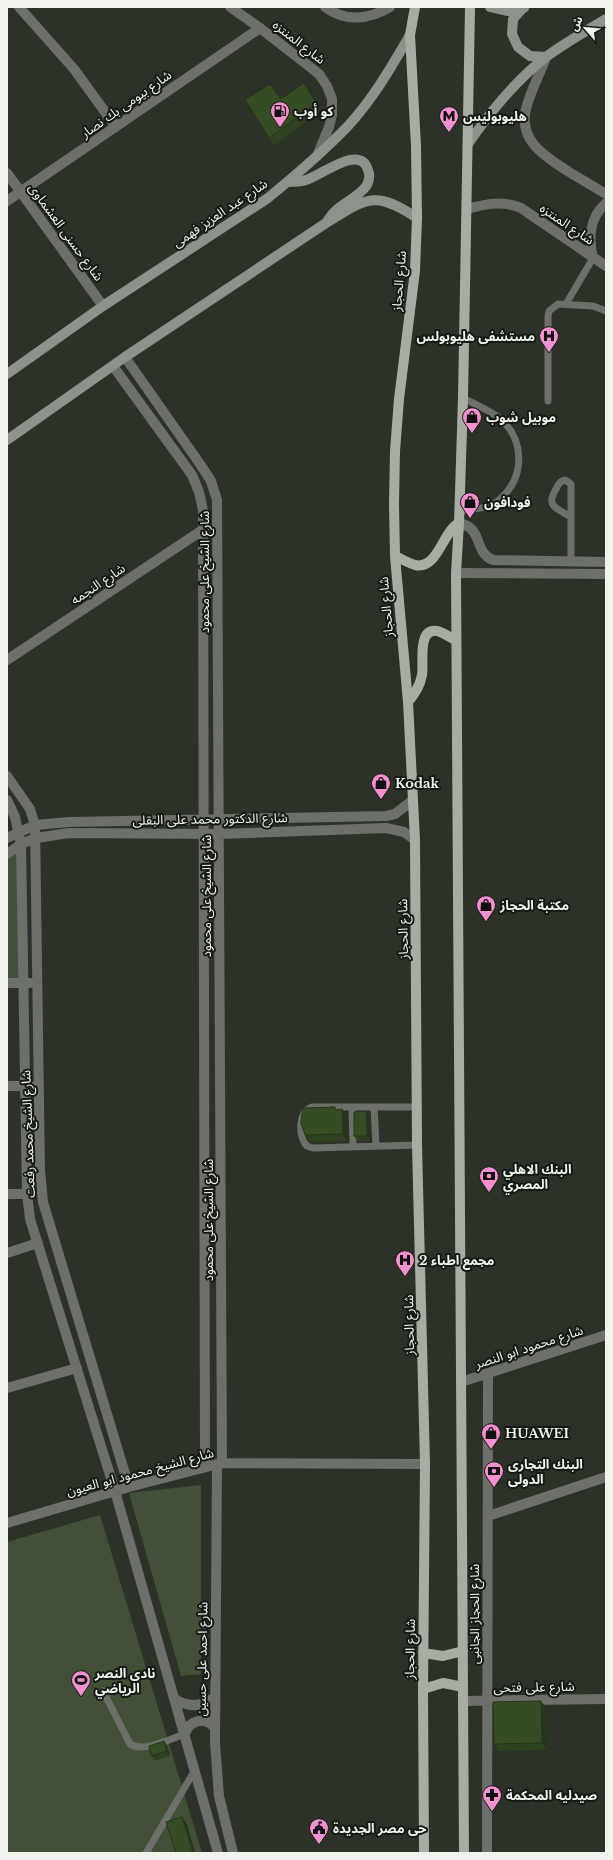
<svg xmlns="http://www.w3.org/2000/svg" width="613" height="1860" font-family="'Libre Baskerville','Noto Sans Arabic',serif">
<rect width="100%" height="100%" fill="#2c3228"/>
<path fill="#415037" d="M 21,844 L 23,984 L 7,983 L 7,854 Z
M 201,1485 L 201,1674 L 181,1676 L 129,1493 Z
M 100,1515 L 202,1853 L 7,1853 L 7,1542 Z"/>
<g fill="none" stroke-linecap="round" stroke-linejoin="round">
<path stroke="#6c6f6a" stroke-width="7" d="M 566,304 L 593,258
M 548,401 L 548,317 L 549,311 L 558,304 L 593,306 L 606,311
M 460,511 C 469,509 480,509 490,506 C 496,503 502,498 506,493 C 524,472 523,441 503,421 C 492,411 476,405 463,398
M 571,561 C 571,536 571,510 571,484 L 565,480 C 560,481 558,484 556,489 C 545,507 557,508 571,517
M 352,1107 L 353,1147
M 374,1107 L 376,1146
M 417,1145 L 313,1148 L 307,1146 C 298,1137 298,1112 312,1107 L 418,1107
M 103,1691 L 130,1744 C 143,1753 171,1739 185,1734
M 146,1853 L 195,1770"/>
<path stroke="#6c6f6a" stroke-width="10" d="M 19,7 L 74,69 L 116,127
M 7,173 L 103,306
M 7,201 L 260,28
M 125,357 L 200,464 L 211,481 L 217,500 L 222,1463
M 113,366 L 192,475 L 199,492 L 203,510 L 205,1467
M 459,523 C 484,528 473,552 493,560 L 606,562
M 456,573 L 606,574
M 7,660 L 204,529
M 7,776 L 30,809 L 35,825 L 40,1171 L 43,1202 L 129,1487
M 7,800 L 15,817 L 21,844 L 27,1194 L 30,1219 L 115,1491 L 218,1853
M 7,838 L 35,825 L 69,822 L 386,816 L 395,814 L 413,800
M 7,854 L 21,844 L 36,838 L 69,833 L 218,834 L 386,828 L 404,832 L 415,840
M 7,983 L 30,983
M 7,1086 L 31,1086
M 7,1194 L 27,1194
M 7,1253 L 38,1243
M 461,1382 L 606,1335
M 7,1388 L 77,1368
M 217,1464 L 215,1743 L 219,1796 L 233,1853
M 488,1516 L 606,1477
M 7,1523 L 129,1487 L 222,1463 L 425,1464
M 175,1699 C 189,1708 202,1707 215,1697
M 463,1701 L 606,1699
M 185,1734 C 189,1720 205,1716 215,1728
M 487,1853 L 488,1375"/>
<path stroke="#6c6f6a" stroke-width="10" d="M 230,7 L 260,28 L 319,74 L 327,86 L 332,99 L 332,115 L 329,127 L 317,156
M 325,7 C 345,22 369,20 390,7
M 546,57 C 540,75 530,91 526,109 C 518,141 546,157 569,172 C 581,179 594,187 606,194
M 467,209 C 486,204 501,200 521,208 L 606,266
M 593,258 C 588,238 590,217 606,203"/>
<path stroke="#8d928a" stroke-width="10" d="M 490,7 L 507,11 L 524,8
M 522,9 L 513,19 L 512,34 L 518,47 L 530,56 L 546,57
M 468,144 C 490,112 515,81 546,57 C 565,43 586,31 606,19
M 288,182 C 294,182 300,182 306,180 C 321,176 360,143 368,170 C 370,175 369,181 367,185 C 357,200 337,204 328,220
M 7,374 L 103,306 L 268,198 C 296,175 323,152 348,126 C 373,99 392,66 410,35
M 7,440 L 125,357 L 326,223 C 366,199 374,189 417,218"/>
<path stroke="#a7ada3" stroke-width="10" d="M 415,7 L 410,35 L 416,146 L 417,218 L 415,271 L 399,399 L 395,451 L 394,504 L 395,556 L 408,702 L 415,840 L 417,1145 L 425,1464 L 423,1689 L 424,1853
M 395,556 C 402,559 408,563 415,565 C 438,570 442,532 459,523
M 408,702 C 415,694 420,686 422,675 C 424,663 417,628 437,631 C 443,632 450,638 456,640
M 423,1653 L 443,1656 L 463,1651
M 423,1689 L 443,1683 L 463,1687
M 464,1853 L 456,573 L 459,523 L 463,398 L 470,7"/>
</g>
<path fill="#2e4120" d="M 304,83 L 321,110 L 274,146 L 269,138 L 281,99 Z
M 337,1110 L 347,1117 L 348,1141 L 310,1142 L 305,1135 Z
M 366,1111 L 369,1116 L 371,1141 L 358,1141 L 354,1136 Z
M 546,1708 L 547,1750 L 499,1751 L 494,1744 Z
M 164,1741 L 167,1746 L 170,1756 L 155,1761 L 151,1756 Z"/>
<path fill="#25351a" d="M 304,83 L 309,90 L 321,110 L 316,103 Z
M 342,1109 L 347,1117 L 348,1141 L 343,1134 Z
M 366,1111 L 369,1116 L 371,1141 L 367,1136 Z
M 541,1701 L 546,1708 L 547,1750 L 542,1743 Z
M 164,1741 L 167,1746 L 170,1756 L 167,1751 Z
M 182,1817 L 187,1824 L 195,1853 L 193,1853 Z"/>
<path fill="#354c25" stroke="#25351a" d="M 304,83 L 316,103 L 269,138 L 245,100 L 270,84 L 281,99 Z
M 335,1107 L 335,1110 L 342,1109 L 343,1134 L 305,1135 L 301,1123 L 302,1113 L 304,1108 Z
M 366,1111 L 367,1136 L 354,1136 L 354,1112 Z
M 541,1701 L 542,1743 L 494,1744 L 493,1702 Z
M 164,1741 L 167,1751 L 151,1756 L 149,1746 Z
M 182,1817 L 193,1853 L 176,1853 L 166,1822 Z"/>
<defs>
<g id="fuel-pin" transform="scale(1)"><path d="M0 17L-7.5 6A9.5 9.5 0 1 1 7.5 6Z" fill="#f790ce" stroke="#161915"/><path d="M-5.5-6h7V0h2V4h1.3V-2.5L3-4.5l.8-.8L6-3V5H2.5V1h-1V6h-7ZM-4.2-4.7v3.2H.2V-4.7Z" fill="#111"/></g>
<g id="metro-pin" transform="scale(1)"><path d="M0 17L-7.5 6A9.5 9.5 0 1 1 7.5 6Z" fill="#f790ce" stroke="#161915"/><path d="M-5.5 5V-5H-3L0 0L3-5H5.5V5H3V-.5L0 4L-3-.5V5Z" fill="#111"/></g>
<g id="hospital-pin" transform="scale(1)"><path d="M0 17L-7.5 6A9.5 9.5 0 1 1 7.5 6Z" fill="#f790ce" stroke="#161915"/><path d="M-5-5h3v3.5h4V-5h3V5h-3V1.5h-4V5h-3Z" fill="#111"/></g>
<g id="shop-pin" transform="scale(1)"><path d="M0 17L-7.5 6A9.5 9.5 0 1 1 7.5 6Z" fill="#f790ce" stroke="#161915"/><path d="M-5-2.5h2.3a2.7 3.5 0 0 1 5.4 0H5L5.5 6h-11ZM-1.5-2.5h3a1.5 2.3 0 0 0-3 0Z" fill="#111"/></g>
<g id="bank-pin" transform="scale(1)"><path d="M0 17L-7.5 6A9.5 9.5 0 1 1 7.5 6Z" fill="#f790ce" stroke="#161915"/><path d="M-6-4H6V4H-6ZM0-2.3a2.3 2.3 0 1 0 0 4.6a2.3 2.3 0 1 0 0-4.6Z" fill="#111"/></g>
<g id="stadium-pin" transform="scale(1)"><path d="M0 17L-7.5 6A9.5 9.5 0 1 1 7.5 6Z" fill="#f790ce" stroke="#161915"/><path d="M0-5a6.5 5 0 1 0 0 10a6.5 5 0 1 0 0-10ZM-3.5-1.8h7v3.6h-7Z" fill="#111"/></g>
<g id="pharmacy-pin" transform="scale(1)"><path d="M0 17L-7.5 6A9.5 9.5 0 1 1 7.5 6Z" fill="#f790ce" stroke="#161915"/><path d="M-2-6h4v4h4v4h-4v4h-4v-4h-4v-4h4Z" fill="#111"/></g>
<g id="civic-pin" transform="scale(1)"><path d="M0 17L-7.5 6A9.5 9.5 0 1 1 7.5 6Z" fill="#f790ce" stroke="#161915"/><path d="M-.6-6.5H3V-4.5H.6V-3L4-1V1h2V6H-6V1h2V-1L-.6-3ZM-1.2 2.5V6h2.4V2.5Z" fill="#111"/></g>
</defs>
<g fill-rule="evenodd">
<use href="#fuel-pin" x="280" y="111"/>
<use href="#metro-pin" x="449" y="116"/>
<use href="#hospital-pin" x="549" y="336"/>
<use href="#shop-pin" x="472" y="417"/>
<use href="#shop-pin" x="470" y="502"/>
<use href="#shop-pin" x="381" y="783"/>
<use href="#shop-pin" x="486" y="905"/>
<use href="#bank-pin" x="489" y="1176"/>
<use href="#hospital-pin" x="405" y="1260"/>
<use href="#shop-pin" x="491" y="1433"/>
<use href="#bank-pin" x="494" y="1471"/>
<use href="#stadium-pin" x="81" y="1680"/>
<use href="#pharmacy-pin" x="492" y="1795"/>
<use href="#civic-pin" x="319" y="1828"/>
</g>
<g text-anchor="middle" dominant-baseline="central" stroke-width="4" stroke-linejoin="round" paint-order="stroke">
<g font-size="13" fill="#f0f4ed" stroke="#161915">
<text transform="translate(299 42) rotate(38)">شارع المنتزه</text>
<text transform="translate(126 104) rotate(-35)">شارع بيومى بك نصار</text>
<text transform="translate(220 213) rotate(-34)">شارع عبد العزيز فهمى</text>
<text transform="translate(567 224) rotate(34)">شارع المنتزه</text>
<text transform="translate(66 232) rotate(54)">شارع حسنى العشماوى</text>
<text transform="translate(399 281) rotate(-85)">شارع الحجاز</text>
<text transform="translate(204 572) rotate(-90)">شارع الشيخ على محمود</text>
<text transform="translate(98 584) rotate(-34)">شارع النجمه</text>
<text transform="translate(386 607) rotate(-95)">شارع الحجاز</text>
<text transform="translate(210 819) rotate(-1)">شارع الدكتور محمد على البقلى</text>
<text transform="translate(206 896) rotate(-90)">شارع الشيخ على محمود</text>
<text transform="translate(403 929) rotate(-91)">شارع الحجاز</text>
<text transform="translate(28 1134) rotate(-92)">شارع الشيخ محمد رفعت</text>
<text transform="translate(208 1220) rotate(-90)">شارع الشيخ على محمود</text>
<text transform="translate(409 1325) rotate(-91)">شارع الحجاز</text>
<text transform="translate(529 1347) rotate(-18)">شارع محمود ابو النصر</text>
<text transform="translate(140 1472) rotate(-15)">شارع الشيخ محمود ابو العيون</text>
<text transform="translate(474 1614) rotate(-90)">شارع الحجاز الجانبى</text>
<text transform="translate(410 1649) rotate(-89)">شارع الحجاز</text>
<text transform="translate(202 1659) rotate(-89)">شارع احمد على حسين</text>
<text transform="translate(534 1687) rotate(-1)">شارع على فتحى</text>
</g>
<g font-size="13" font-weight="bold" fill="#f0f4ed" stroke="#161915" text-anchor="start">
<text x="294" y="111">كو أوب</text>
<text x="463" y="116">هليوبوليس</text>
<text x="535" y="336" text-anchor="end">مستشفى هليوبولس</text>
<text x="486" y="417">موبيل شوب</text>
<text x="484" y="502">فودافون</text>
<text x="395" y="783">Kodak</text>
<text x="500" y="905">مكتبة الحجاز</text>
<text x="503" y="1169">البنك الاهلي<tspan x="503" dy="15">المصري</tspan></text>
<text x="419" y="1260">مجمع اطباء 2</text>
<text x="505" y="1433">HUAWEI</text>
<text x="508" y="1464">البنك التجارى<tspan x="508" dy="15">الدولى</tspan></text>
<text x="95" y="1673">نادي النصر<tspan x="95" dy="15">الرياضي</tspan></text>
<text x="506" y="1795">صيدليه المحكمة</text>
<text x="333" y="1828">حى مصر الجديدة</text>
</g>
</g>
<rect width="613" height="1860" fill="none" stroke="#f0f4ed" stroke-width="16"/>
<g transform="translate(585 28) rotate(297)" stroke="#161915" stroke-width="3" paint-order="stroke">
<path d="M0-3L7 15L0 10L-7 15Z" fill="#f0f4ed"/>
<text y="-6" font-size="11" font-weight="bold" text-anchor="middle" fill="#f0f4ed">ش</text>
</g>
</svg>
